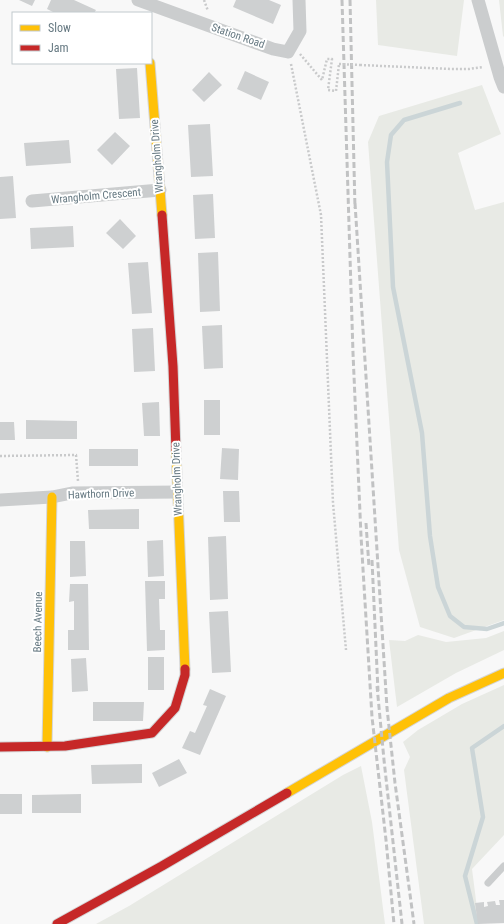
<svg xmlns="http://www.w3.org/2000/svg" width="504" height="924" font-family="'Roboto Condensed',sans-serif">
<rect width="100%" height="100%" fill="#f8f8f8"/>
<path fill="#e8eae5" d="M 376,0 L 464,0 L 457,56 L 378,45 Z
M 499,0 L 504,0 L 504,37 L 503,36 Z
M 482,85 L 501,134 L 458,153 L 475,210 L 504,202 L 504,620 L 454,638 L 420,627 L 399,550 L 368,142 L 379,116 Z
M 504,631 L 504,650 L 456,673 L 397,707 L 389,640 L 405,641 L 418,635 L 446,642 L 486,638 Z
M 504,685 L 504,835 L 472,869 L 479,924 L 424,924 L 404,770 L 410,757 L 403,742 L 418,730 L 462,704 Z
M 361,766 L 372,822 L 385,924 L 96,924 L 129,906 L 343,775 Z"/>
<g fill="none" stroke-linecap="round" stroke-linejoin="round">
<path stroke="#cbd5d7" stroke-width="4.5" d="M 460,103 L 404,120 L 391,135 L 387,162 L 393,287 L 422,433 L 430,536 L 438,587 L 450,616 L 464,627 L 487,629 L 504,623
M 477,924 L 465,876 L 483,817 L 472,748 L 504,726"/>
</g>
<path fill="#ced0d1" d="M 19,0 L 35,0 L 32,6 Z
M 51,0 L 74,0 L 96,10 L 94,13 L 55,13 L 47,9 Z
M 236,0 L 269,0 L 281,5 L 273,24 L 233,7 Z
M 137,68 L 140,118 L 119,119 L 116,69 Z
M 245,71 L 269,82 L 261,100 L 237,89 Z
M 209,72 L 222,85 L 204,102 L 192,90 Z
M 210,124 L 213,176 L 191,177 L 188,125 Z
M 115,132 L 130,146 L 112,165 L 97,150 Z
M 69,140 L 71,163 L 26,166 L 24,143 Z
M 13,176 L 16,218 L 0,219 L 0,177 Z
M 213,194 L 215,238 L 195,239 L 193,195 Z
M 120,219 L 136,236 L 123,249 L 106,233 Z
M 73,226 L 74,247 L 31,249 L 30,228 Z
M 218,252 L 220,311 L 200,312 L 198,253 Z
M 148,262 L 152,313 L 132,314 L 128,263 Z
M 222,325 L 223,368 L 204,369 L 202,326 Z
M 153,328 L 155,371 L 134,372 L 132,329 Z
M 204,400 L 220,400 L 220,435 L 204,435 Z
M 159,402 L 160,436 L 144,436 L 142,403 Z
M 26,420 L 77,421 L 77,439 L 26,439 Z
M 0,422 L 14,422 L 15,440 L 0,440 Z
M 222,448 L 239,449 L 238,480 L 220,479 Z
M 89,449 L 138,449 L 138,466 L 89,466 Z
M 223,491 L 239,491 L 240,522 L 224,522 Z
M 139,509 L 139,529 L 89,529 L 88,510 Z
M 226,536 L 228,599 L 210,600 L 208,537 Z
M 163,540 L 164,576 L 148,577 L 147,541 Z
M 70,541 L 85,541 L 86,576 L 70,577 Z
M 145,581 L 165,581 L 165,599 L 159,599 L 160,630 L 165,630 L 165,650 L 147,651 Z
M 70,584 L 88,584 L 89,650 L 68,650 L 68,630 L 74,630 L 74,601 L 69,602 Z
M 228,611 L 231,672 L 212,673 L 209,612 Z
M 148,657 L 164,657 L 164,690 L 148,690 Z
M 86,658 L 88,691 L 72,692 L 71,659 Z
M 210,689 L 226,696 L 200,755 L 182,748 L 190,731 L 195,733 L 207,706 L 203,705 Z
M 93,702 L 144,702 L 143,721 L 93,721 Z
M 179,759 L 187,773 L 159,787 L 152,773 Z
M 142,764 L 142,783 L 92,784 L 91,765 Z
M 0,794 L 22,794 L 22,814 L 0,814 Z
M 81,794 L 81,813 L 32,813 L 32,795 Z
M 499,900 L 504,900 L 504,923 L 478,924 L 475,903 L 484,902 L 484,907 L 488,906 L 487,902 L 495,901 L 496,905 L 500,905 Z"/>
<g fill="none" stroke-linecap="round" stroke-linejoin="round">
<g stroke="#d4d5d6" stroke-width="11">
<path id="slow" d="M 150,63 L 162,215
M 176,451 L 185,669
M 47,747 L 52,497
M 287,793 L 449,698 L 504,673"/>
</g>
<g stroke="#d4d5d6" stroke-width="11">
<path id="jam" d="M 162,215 L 173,366 L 176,451
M 0,747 L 65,746 L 152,733 L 175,708 L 185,675 L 185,669
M 57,924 L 162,866 L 287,793"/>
</g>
<path stroke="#c9cacb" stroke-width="2.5" stroke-dasharray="2 2" stroke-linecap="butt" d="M 204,0 L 208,11
M 300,54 L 322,80 L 327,59 L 332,59 L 328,90 L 336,91 L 339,64
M 291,64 L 321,215 L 333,503 L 346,650
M 360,65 L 451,69 L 469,69 L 483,67
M 0,456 L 76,455 L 78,481"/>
<path stroke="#cbcdce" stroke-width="7" d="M 488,883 L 504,866"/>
<path stroke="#cbcdce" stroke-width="13" d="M 138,0 L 273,49 L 288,52 L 300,31 L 299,0
M 478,0 L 500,77 L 504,87
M 32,201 L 160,190
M 0,500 L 52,497 L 72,493 L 178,492"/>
<use href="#slow" stroke="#ffc107" stroke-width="9"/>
<use href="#jam" stroke="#c62828" stroke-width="9"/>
<path stroke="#c1c2c3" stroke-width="3" stroke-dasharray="6 3" stroke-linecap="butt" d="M 342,0 L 353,353 L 361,536 L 372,717 L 386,840 L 394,924
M 350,0 L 355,208
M 355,203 L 387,708 L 395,783 L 414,924
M 366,523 L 369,567
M 372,560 L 378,691
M 377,686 L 384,760 L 402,924"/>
<path stroke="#c9cacb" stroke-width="2.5" stroke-dasharray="2 2" stroke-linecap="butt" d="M 339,64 L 360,65"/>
</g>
<g text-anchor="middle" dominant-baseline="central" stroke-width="4" stroke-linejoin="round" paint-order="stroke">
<g font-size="11" fill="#657881" stroke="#fff">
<text transform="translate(238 36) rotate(19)">Station Road</text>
<text transform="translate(157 156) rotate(-94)">Wrangholm Drive</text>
<text transform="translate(96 196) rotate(-5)">Wrangholm Crescent</text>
<text transform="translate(177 479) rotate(-92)">Wrangholm Drive</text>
<text transform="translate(101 494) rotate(-2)">Hawthorn Drive</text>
<text transform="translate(38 622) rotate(-89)">Beech Avenue</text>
</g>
</g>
<rect x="12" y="12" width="140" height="52" fill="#ffffff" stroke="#c1c9cd"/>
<rect x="20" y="25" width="20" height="6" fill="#ffc107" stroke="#c1c9cd"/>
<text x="48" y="32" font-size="12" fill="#657881">Slow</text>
<rect x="20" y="45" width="20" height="6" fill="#c62828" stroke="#c1c9cd"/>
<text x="48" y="52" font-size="12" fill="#657881">Jam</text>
</svg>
